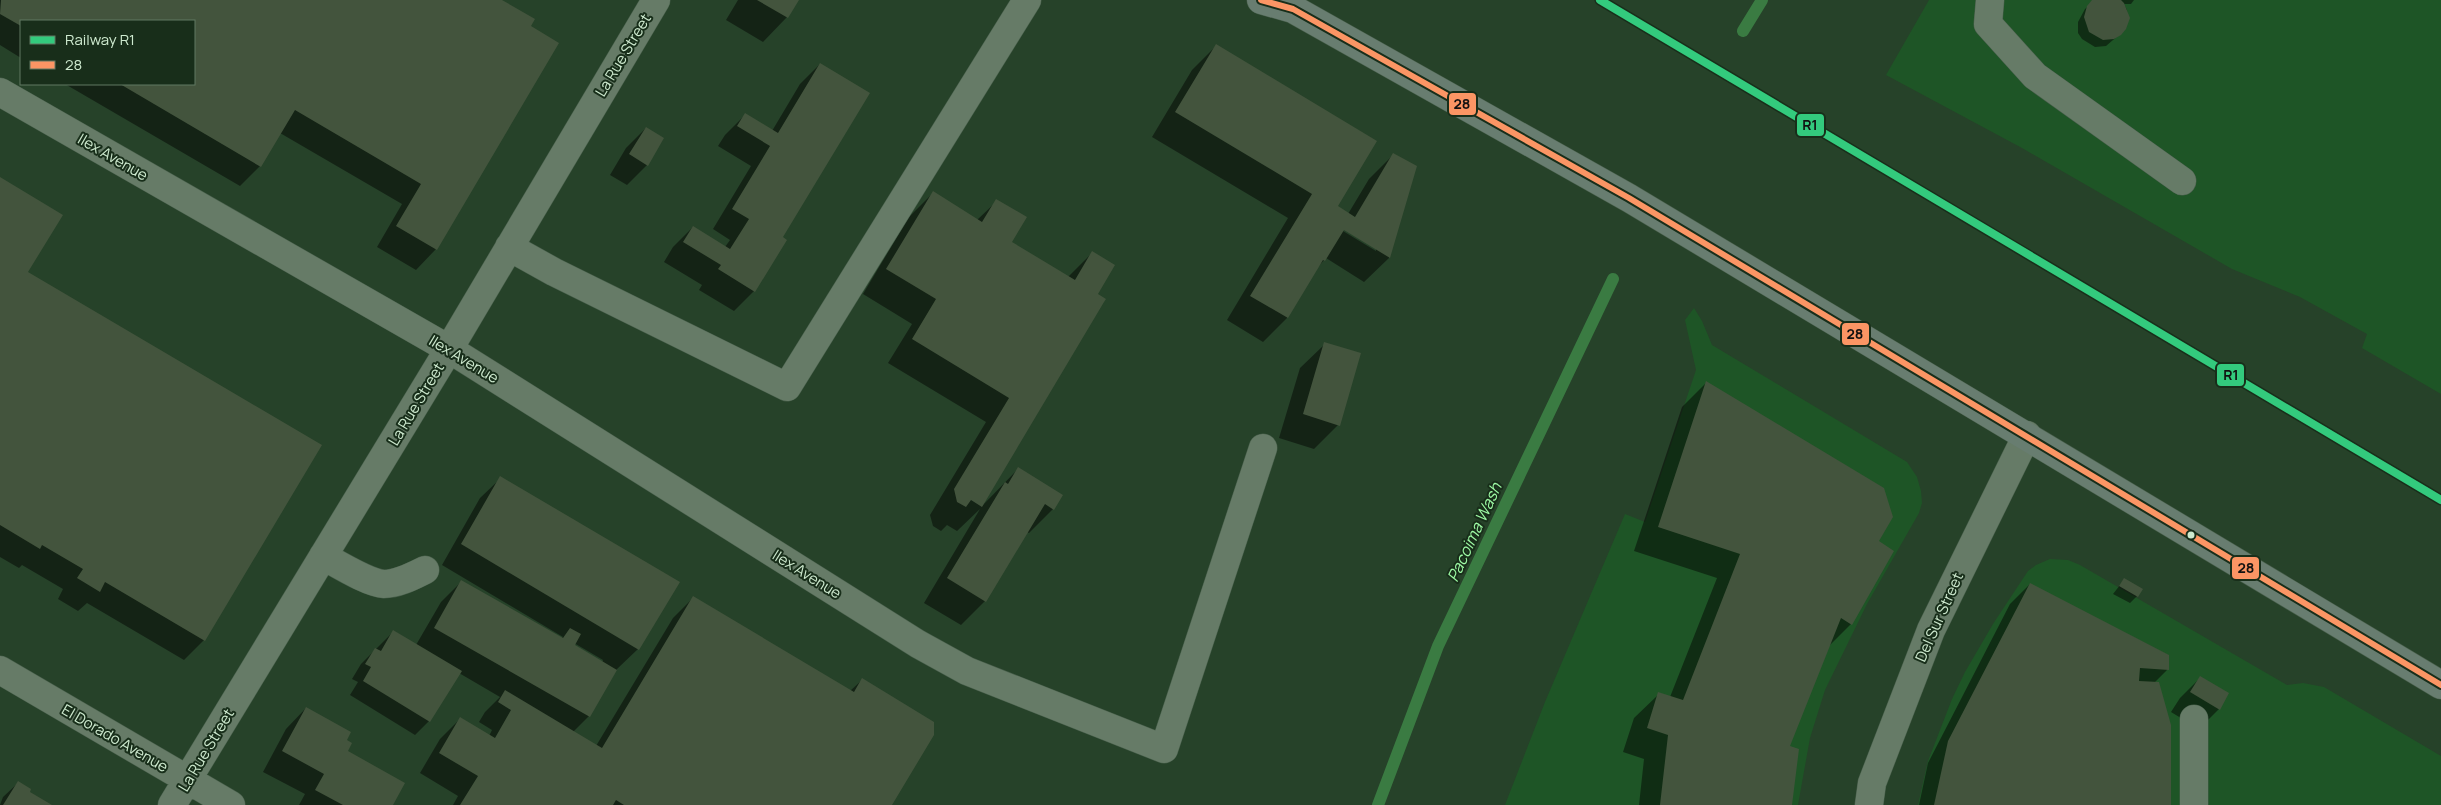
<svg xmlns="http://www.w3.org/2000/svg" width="2441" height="805" font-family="Manrope,sans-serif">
<rect width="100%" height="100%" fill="#264229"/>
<path fill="#1e5526" d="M 1929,0 L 2441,0 L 2441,394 L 2362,348 L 2367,334 L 2300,297 L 2232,269 L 2022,148 L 1886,75 Z
M 1694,308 L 1702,321 L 1712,345 L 1907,462 L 1917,477 L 1921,491 L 1922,503 L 1919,513 L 1867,604 L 1825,690 L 1810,738 L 1798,805 L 1505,805 L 1545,702 L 1625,514 L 1645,522 L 1696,370 L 1685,320 Z
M 2050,559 L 2068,560 L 2080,565 L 2287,685 L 2303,683 L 2324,687 L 2441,756 L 2441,805 L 1918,805 L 1928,761 L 1952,699 L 1965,672 L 1993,624 L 2028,571 L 2036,565 Z"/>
<path fill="#0007" fill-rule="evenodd" d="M 0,0 L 500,0 L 529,27 L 557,44 L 436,249 L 416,270 L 377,247 L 402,204 L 280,133 L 260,166 L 240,186 L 65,84 L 194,84 L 194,21 L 21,21 L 21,58 L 0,45 Z
M 738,0 L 798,0 L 787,17 L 763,42 L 726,20 Z
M 2095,0 L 2134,0 L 2131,4 L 2124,4 L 2127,10 L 2128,21 L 2120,34 L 2106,46 L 2095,47 L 2082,39 L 2078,33 L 2078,22 L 2085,9 Z
M 1216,46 L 1337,207 L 1348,214 L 1369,179 L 1394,154 L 1415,167 L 1389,258 L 1364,282 L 1326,258 L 1316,269 L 1287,318 L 1263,342 L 1227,320 L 1288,218 L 1152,137 L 1192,70 ZM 1339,226 L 1376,248 L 1376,251 L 1338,228 Z
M 820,64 L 781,238 L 754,291 L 734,311 L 699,290 L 702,285 L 664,262 L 673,247 L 693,227 L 725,247 L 730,240 L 713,229 L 751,166 L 718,146 L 725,135 L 745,115 L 772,131 L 800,84 Z
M 646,128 L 663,139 L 647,165 L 627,185 L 610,175 L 626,148 Z
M 0,178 L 27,273 L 204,640 L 184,660 L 87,603 L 78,611 L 58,599 L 63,589 L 22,565 L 19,568 L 0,557 Z
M 933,193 L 977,220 L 997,201 L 1010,243 L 1068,277 L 1092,253 L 982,506 L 1018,469 L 1053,509 L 1029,533 L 1027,532 L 985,601 L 961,625 L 924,603 L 980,509 L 957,531 L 947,525 L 941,531 L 933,526 L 930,515 L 986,422 L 888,363 L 912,324 L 863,294 L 909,217 Z
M 1325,344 L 1338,425 L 1314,449 L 1279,438 L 1300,368 Z
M 1706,383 L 1877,542 L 1851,624 L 1829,646 L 1788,747 L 1791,805 L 1639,805 L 1644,759 L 1623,752 L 1634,718 L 1659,694 L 1670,697 L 1717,578 L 1634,551 L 1682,407 Z
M 501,478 L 638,649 L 617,669 L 589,716 L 573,732 L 596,746 L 673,618 L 693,598 L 850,691 L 862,680 L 890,805 L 453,805 L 458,796 L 420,773 L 440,739 L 461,718 L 489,736 L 492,730 L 479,722 L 485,712 L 500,697 L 459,673 L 429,721 L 415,735 L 350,695 L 358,682 L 352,679 L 361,664 L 394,631 L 416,645 L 441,602 L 461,582 L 561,639 L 563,637 L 442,565 L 480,498 ZM 574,643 L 603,660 L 602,663 L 573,646 Z
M 2124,580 L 2137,596 L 2130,603 L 2113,594 Z
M 2030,584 L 2168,655 L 2167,670 L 2154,683 L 2170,805 L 1919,805 L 1928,763 L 2010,604 Z
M 2200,678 L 2219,709 L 2199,729 L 2171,712 L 2180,698 Z
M 306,708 L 345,740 L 346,752 L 392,805 L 299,805 L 305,794 L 263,772 L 286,729 Z
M 18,783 L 28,793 L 49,805 L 0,805 L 3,797 Z"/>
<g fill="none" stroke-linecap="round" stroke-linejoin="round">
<path stroke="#3a7b42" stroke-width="12" d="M 1743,31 L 1762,0
M 1378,805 L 1438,646 L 1613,279"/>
</g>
<path fill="#43543d" d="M 1,0 L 502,0 L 535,19 L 531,26 L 559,43 L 437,250 L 396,226 L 421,184 L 295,110 L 261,167 L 120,84 L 194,84 L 194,21 L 21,21 L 21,26 L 0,14 Z
M 757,0 L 799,0 L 788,18 Z
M 2092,0 L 2121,0 L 2124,3 L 2130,18 L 2126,29 L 2121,35 L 2114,39 L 2103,40 L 2089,32 L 2084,17 L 2087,6 Z
M 1216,44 L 1377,141 L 1338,206 L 1355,217 L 1393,153 L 1417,166 L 1390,258 L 1344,230 L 1325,261 L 1323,260 L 1288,318 L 1250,296 L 1312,194 L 1175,112 Z
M 820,63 L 870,93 L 783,237 L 787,240 L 755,292 L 718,269 L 721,265 L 683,242 L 693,226 L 730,249 L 749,219 L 732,209 L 770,146 L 737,126 L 745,113 L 778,133 Z
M 646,127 L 664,138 L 648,166 L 629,154 Z
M 0,177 L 63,215 L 28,272 L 322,445 L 205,641 L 105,582 L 100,592 L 77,578 L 83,569 L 42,545 L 40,549 L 0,525 Z
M 933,191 L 982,222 L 996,199 L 1027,217 L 1012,242 L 1075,280 L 1092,251 L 1115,265 L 1098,294 L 1106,299 L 1104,302 L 982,507 L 971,500 L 966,507 L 957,502 L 954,489 L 1009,398 L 912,339 L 936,299 L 886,269 Z
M 1324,342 L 1361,353 L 1340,426 L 1303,414 Z
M 1706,381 L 1884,488 L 1893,517 L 1879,541 L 1894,551 L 1852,625 L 1841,618 L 1790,746 L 1799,749 L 1792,805 L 1660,805 L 1668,735 L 1647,728 L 1658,692 L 1683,700 L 1740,554 L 1658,527 Z
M 1018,467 L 1063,495 L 1054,510 L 1045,504 L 986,602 L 947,578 L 1005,482 L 1008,484 Z
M 500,476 L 680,582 L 639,650 L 461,544 Z
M 2124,578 L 2143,589 L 2138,597 L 2119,586 Z
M 461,580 L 563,638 L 570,628 L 581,634 L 575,645 L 617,670 L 590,717 L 434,628 Z
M 2030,583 L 2169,655 L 2169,670 L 2140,668 L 2139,681 L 2159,682 L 2171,725 L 2171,805 L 1934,805 L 1948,741 Z
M 693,596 L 854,692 L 862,678 L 934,722 L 934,735 L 892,805 L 624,805 L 616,800 L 613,805 L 460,805 L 478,776 L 439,753 L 460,717 L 495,738 L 511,710 L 498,702 L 505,690 L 602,748 Z
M 393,630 L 462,671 L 430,722 L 363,681 L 371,667 L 365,664 L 375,648 L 381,651 Z
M 2200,676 L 2229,693 L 2220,710 L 2190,692 Z
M 306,707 L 351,732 L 347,740 L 352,743 L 348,751 L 405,783 L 393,805 L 343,805 L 315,790 L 324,774 L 282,751 Z
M 18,781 L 31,789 L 30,792 L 52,805 L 3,805 Z"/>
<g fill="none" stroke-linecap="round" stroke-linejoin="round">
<g stroke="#475e4a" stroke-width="29">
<path id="minor" d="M 1990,0 L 1988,24 L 2035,76 L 2182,181
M 0,92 L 449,349 L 918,644 L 967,671 L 1164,749 L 1263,448
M 509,247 L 554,272 L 787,387 L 1027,0
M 323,556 C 338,564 368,583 384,584 C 398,584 413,576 425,570
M 0,670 L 231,805
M 2194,719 L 2194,805
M 172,805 L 449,349 L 656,0
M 1869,805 L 1872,783 L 1931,630 L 2027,435"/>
</g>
<g stroke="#475e4a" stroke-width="29">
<path id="major" d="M 1261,0 L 1293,9 L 1629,198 L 2441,685"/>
</g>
<use href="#minor" stroke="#667b67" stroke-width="28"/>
<use href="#major" stroke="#687d70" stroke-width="28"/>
<g stroke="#182e1a" stroke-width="10">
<path id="bus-1" d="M 1261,0 L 1293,9 L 1629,198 L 2441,685"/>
</g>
<use href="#bus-1" stroke="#fb9564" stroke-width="6"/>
<g stroke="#182e1a" stroke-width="11">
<path id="rail-1" d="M 1600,0 L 2441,500"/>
</g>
<use href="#rail-1" stroke="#33ca7d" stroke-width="8"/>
</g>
<circle fill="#ceeacf" stroke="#182e1a" stroke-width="2" cx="2191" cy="535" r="4.5"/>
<g text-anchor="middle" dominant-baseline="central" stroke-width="4" stroke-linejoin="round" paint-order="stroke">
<g font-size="15" fill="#ceeacf" stroke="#182e1a">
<text transform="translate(623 55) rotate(-59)">La Rue Street</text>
<text transform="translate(113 157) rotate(30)">Ilex Avenue</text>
<text transform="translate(464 359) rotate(31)">Ilex Avenue</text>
<text transform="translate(416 404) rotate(-59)">La Rue Street</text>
<text transform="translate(807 574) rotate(32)">Ilex Avenue</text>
<text transform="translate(1939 617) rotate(-66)">Del Sur Street</text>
<text transform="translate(115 738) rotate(30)">El Dorado Avenue</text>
<text transform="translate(206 750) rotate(-59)">La Rue Street</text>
</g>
<g font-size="16" font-style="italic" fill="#9efba5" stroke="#182e1a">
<text transform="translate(1474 532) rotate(-65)">Pacoima Wash</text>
</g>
</g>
<g stroke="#182e1a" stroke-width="2">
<rect x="1448" y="92" width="29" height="24" rx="5" fill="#fb9564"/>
<rect x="1796" y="113" width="29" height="24" rx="5" fill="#33ca7d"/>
<rect x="1841" y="322" width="29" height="24" rx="5" fill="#fb9564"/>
<rect x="2216" y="363" width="29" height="24" rx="5" fill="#33ca7d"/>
<rect x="2231" y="556" width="29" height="24" rx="5" fill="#fb9564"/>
</g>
<g font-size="14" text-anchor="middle" font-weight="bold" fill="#111">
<text x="1462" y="109">28</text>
<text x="1810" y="130">R1</text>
<text x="1855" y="339">28</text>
<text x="2231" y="380">R1</text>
<text x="2246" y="573">28</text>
</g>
<rect x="20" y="20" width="175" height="65" fill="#182e1a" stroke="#617962"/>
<rect x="30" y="36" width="25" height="8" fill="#33ca7d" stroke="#617962"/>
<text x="65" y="45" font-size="15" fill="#ceeacf">Railway R1</text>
<rect x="30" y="61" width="25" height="8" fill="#fb9564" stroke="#617962"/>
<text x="65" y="70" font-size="15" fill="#ceeacf">28</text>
</svg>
